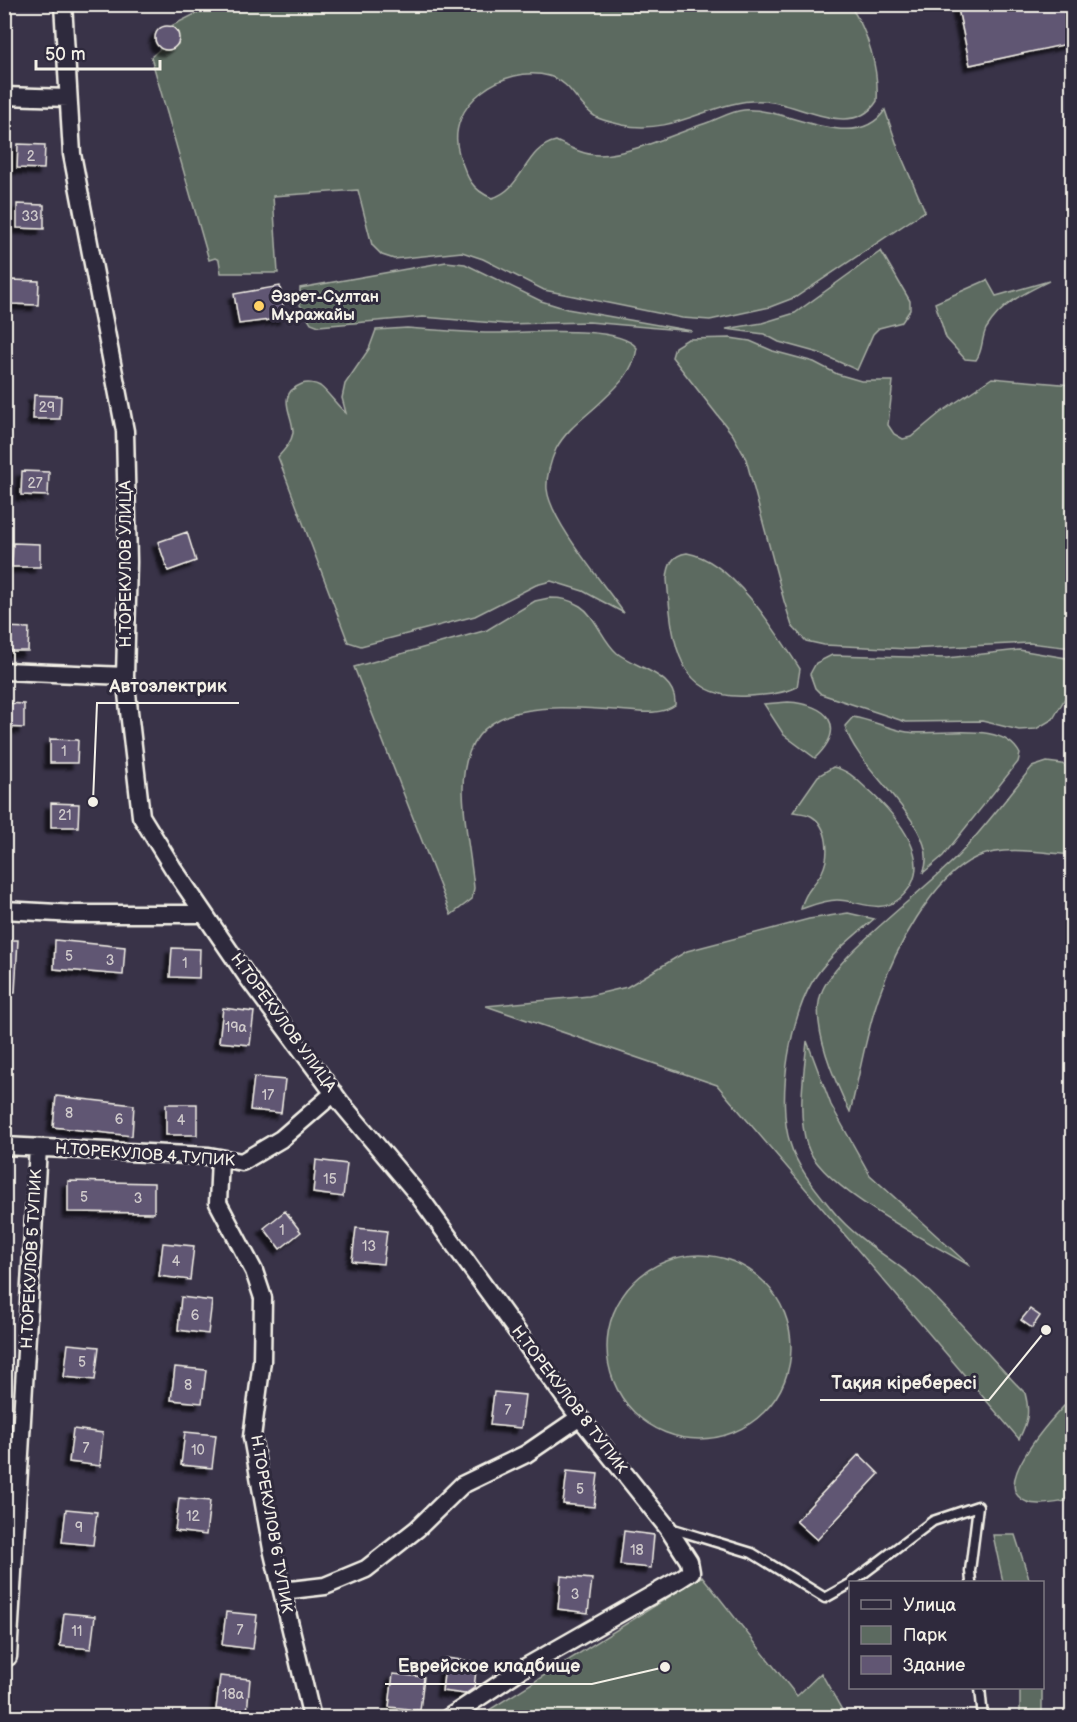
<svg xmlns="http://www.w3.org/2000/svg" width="1077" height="1722" font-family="'Balsamiq Sans',sans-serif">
<defs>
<filter id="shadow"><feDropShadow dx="-5.5" dy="5.5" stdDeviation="1.5" flood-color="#0009"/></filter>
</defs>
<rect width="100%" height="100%" fill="#393348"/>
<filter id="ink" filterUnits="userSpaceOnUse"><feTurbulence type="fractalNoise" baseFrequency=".0167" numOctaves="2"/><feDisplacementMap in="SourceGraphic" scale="12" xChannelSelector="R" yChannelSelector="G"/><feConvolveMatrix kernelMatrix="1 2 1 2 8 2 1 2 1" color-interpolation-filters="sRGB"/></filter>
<g filter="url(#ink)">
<path fill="#5c6a60" stroke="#a8aea4" stroke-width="1.5" d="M 213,5 L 849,5 C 868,29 879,70 877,101 C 852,141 798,102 764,101 C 713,98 678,136 622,125 C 615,123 603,121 596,117 C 577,106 572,82 549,76 C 505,64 444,104 459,154 C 466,175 470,189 492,198 C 524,189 524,148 556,141 C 569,147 584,155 599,155 C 629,155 680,132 709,122 C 720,118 732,111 744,110 C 788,107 855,155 885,110 L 899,151 L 925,211 L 796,297 L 770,307 L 710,320 L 682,318 L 544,290 L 483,259 L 462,252 L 394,259 L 382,255 L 372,245 L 358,190 L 273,196 L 278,273 L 221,273 L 219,260 L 215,258 L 209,260 L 151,57 L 161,48 L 168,50 L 178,44 L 178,33 L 169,27 Z
M 881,251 L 910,301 L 910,310 L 902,322 L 879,328 L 873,334 L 857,370 L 819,353 L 779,342 L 764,334 L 726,329 L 762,323 L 795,313 Z
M 446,262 L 465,264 L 541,301 L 567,309 L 692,331 L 589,322 L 506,324 L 423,317 L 319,326 L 311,323 L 300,305 L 300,288 Z
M 987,280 L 996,296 L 1049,281 C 1024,293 1001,304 986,329 C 981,340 983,351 976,360 L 965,359 L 946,338 L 935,303 Z
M 407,328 C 433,330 459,332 485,333 C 518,334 617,323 637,348 C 634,370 619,385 603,400 C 587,416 567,428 556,449 C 551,460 546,477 547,489 C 550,521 604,584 624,613 L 583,591 L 551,581 L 536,585 L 475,616 L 361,646 L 348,642 L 278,457 C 285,449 291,443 293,433 C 294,415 274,395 302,384 C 307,382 315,383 320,386 C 329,393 337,406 346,413 L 342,398 L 345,384 L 369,349 L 376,330 Z
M 730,338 L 750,341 L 773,351 L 814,362 L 837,374 L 861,381 L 893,381 L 888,425 L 894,434 L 903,439 L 911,437 L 940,413 L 992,378 L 1072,385 L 1072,648 L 1029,643 L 908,649 L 824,645 L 806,641 L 792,626 L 784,601 L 746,459 L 733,435 L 672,357 L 675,347 L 688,339 Z
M 687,553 C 732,560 777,633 800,669 L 797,687 C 783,694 764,695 748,696 C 674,701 672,636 667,579 C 668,565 672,555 687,553 Z
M 549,598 C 561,598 569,599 580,606 C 596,616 602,640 617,653 C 637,669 677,674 675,705 C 659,717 635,711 617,710 C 550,707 464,695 463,788 C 463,819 471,856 474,888 L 472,899 L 451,915 L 354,667 L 487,630 L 535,601 Z
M 1019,650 L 1072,659 L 1072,686 L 1053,719 L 1036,729 L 1019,730 L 982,721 L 906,722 L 821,694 L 815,688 L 810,674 L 816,663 L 832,655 L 947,658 Z
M 788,702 C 827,704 848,726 815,758 L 784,735 L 764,704 Z
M 853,717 C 871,720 889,729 907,732 C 939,737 1003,719 1020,754 L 1018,762 L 943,856 L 923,873 C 944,828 857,772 845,726 Z
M 1047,762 L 1062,764 L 1072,771 L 1072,855 C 1044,853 1005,845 977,857 C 932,877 894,952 879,996 C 866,1033 860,1074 850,1112 C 836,1084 810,1026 821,994 C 833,957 928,888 959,855 C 985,827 1008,796 1032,767 Z
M 833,767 C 848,770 856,779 867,789 C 895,814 941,864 899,899 C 880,915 857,900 837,900 C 825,900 813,905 801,909 C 803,894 815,885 822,872 C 830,856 829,826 811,816 C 806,813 799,813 793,812 L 818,776 Z
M 848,913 L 874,919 C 854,936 831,954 816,976 C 790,1013 776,1100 790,1143 C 797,1168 818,1192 834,1212 C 857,1240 891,1258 918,1281 C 956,1315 989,1357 1025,1393 C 1030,1412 1028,1421 1019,1439 L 717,1085 L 486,1006 L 589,996 L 627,987 L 687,951 L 809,919 Z
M 807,1041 L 831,1105 L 870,1175 L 970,1266 C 930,1242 820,1188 807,1145 C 797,1112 804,1075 807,1041 Z
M607 1347a92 92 0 1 1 184 0a92 92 0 1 1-184 0Z
M 1072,1398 L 1072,1500 C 1057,1502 1030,1510 1018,1496 C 999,1475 1057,1412 1072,1398 Z
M 993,1535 L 1015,1535 L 1030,1582 L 1003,1582 Z
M 702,1576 L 797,1696 L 821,1673 L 846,1717 L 478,1717 Z
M 1020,1688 L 1042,1688 L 1042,1717 L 1020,1717 Z"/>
<path fill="#615673" stroke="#f4f1e8" stroke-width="1.5" filter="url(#shadow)" d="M 957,4 L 1072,4 L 1072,43 L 970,65 Z
M155 38a12 12 0 1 1 24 0a12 12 0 1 1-24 0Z
M 18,144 L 45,145 L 44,169 L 17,168 Z
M 17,204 L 44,205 L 44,229 L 17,228 Z
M 11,280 L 39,281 L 38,305 L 11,304 Z
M 280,286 L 285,318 L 239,324 L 234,294 Z
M 34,395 L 61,396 L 60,419 L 33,419 Z
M 22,471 L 49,472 L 48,496 L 21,495 Z
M 187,532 L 196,561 L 168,571 L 158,542 Z
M 13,543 L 40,544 L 40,567 L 12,567 Z
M 4,627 L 29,628 L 28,651 L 4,651 Z
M 4,703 L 24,704 L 24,728 L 4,727 Z
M 50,739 L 78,740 L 77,763 L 50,763 Z
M 51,803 L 79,804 L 78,827 L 51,827 Z
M 4,940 L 18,940 L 15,993 L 4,992 Z
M 55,940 L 125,947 L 123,975 L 54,969 Z
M 172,948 L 200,949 L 199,978 L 170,977 Z
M 223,1008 L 254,1012 L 250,1045 L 219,1042 Z
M 254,1077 L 285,1080 L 281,1113 L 250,1110 Z
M 56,1096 L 134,1105 L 132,1136 L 53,1127 Z
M 166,1104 L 197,1104 L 197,1135 L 166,1135 Z
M 316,1160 L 347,1164 L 343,1197 L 313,1193 Z
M 68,1181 L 154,1183 L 154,1213 L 68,1212 Z
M 285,1211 L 301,1232 L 280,1249 L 264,1228 Z
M 356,1228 L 387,1231 L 383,1264 L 352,1261 Z
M 163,1243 L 194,1246 L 190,1280 L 159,1276 Z
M 181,1297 L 212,1301 L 208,1334 L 178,1330 Z
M 1030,1309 L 1040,1316 L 1032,1328 L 1021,1320 Z
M 68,1344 L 99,1347 L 95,1380 L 64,1377 Z
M 175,1367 L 206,1370 L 202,1403 L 171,1400 Z
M 494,1392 L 525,1395 L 521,1428 L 490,1425 Z
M 73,1429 L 103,1433 L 100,1466 L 69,1462 Z
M 185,1432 L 216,1435 L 212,1468 L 181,1465 Z
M 859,1454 L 879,1474 L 817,1540 L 796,1521 Z
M 567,1471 L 598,1474 L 594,1507 L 563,1504 Z
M 179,1498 L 210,1501 L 206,1535 L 175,1531 Z
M 66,1509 L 97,1512 L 93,1545 L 62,1542 Z
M 624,1531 L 654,1535 L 651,1568 L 620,1565 Z
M 561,1576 L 592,1579 L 588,1613 L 558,1609 Z
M 226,1612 L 257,1615 L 253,1649 L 222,1645 Z
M 64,1613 L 95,1616 L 91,1649 L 60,1646 Z
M 446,1658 L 477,1662 L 474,1688 L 465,1694 L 442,1691 Z
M 393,1674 L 424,1677 L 420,1710 L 389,1707 Z
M 220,1676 L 250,1679 L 247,1713 L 216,1709 Z"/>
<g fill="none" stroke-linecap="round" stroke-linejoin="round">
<g stroke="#f4f1e8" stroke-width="13">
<path id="lane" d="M 670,1528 L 752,1553 L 825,1598 L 850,1584
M 852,1582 L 933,1521 L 978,1506 L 970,1571 L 971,1582
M 980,1688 L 983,1718"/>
</g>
<g stroke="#f4f1e8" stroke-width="21">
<path id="street" d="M 63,4 L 72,154 L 125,431 L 128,562 L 125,676 L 141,816 L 173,868 L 248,978 L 341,1103 L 419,1196 L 573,1409 L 667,1527 L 689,1561 L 691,1572 L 680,1579 L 522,1669 L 448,1718
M 4,96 L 68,98
M 4,671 L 125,676
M 4,910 L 75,914 L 204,914
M 4,1146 L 209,1156 L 242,1162 L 281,1139 L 334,1093
M 220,1158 L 218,1203 L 254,1271 L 263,1298 L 262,1361 L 252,1437 L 272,1549 L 312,1718
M 282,1591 L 325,1586 L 366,1569 L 417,1529 L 462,1485 L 526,1454 L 580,1417
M 8,1657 C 17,1487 29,1318 38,1148"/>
</g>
<use href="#lane" stroke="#2f2a3d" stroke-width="8"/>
<use href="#street" stroke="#2f2a3d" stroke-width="16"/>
</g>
</g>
<circle fill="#ffd166" stroke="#2f2a3d" stroke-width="2" cx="259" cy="306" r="6"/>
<g text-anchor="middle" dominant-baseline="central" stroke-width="6" stroke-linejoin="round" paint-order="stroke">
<g font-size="14" fill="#cfcacb">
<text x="31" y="156">2</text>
<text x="30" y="216">33</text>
<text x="47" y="407">29</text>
<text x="35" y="483">27</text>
<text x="64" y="751">1</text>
<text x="65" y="815">21</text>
<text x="69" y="956">5</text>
<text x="110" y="960">3</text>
<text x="185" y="963">1</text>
<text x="236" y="1027">19а</text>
<text x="268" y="1095">17</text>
<text x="69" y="1113">8</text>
<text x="119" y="1119">6</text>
<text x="181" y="1120">4</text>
<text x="330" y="1179">15</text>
<text x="84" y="1197">5</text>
<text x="138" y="1198">3</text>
<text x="282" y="1230">1</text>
<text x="369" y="1246">13</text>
<text x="176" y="1261">4</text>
<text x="195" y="1315">6</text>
<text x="82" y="1362">5</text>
<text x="188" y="1385">8</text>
<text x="508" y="1410">7</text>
<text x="86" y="1448">7</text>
<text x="198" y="1450">10</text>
<text x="580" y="1489">5</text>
<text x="193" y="1516">12</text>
<text x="79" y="1527">9</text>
<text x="637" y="1550">18</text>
<text x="575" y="1594">3</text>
<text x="240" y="1630">7</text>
<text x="77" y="1631">11</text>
<text x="233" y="1694">18а</text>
</g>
<g font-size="16" font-weight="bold" fill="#f4f1e8" stroke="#2f2a3d" text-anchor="start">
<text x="271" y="297">Әзрет-Сұлтан<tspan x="271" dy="18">Мұражайы</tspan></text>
</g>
<g font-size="16" fill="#f4f1e8" stroke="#2f2a3d">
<text transform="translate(126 564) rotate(-90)">Н.ТОРЕКУЛОВ УЛИЦА</text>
<text transform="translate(283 1023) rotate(54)">Н.ТОРЕКУЛОВ УЛИЦА</text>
<text transform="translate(145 1155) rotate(4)">Н.ТОРЕКУЛОВ 4 ТУПИК</text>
<text transform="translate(32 1259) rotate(-87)">Н.ТОРЕКУЛОВ 5 ТУПИК</text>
<text transform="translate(569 1400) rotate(53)">Н.ТОРЕКУЛОВ 8 ТУПИК</text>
<text transform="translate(271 1524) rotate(80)">Н.ТОРЕКУЛОВ 6 ТУПИК</text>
</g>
</g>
<path fill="none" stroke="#f4f1e8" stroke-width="2" d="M93 802L97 703H239M1046 1330L989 1400H820M665 1667L592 1684H385"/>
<g fill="#f4f1e8" stroke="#2f2a3d" stroke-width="2">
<circle cx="93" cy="802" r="6"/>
<circle cx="1046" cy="1330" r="6"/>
<circle cx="665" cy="1667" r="6"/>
</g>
<g font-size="18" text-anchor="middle" font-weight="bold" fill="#f4f1e8" stroke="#2f2a3d" stroke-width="6" stroke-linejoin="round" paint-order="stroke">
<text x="168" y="692">Автоэлектрик</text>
<text x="904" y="1389">Тақия кіребересі</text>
<text x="489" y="1672">Еврейское кладбище</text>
</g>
<rect width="1077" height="1722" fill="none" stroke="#2f2a3d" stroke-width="24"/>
<rect x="12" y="12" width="1053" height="1698" fill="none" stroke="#f4f1e8" stroke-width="2" filter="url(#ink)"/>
<rect x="849" y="1581" width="195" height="108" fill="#2f2a3d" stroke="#7e7a81" stroke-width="1.5"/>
<rect x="861" y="1600" width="30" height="9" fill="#2f2a3d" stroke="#7e7a81" stroke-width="1.5"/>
<text x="903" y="1611" font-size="18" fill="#f4f1e8">Улица</text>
<rect x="861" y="1626" width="30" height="18" fill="#5c6a60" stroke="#7e7a81" stroke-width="1.5"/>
<text x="903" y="1641" font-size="18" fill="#f4f1e8">Парк</text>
<rect x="861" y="1656" width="30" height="18" fill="#615673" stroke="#7e7a81" stroke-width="1.5"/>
<text x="903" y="1671" font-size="18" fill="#f4f1e8">Здание</text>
<path d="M36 60v9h124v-9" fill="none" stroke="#f4f1e8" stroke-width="3"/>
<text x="45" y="60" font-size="18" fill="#f4f1e8" stroke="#2f2a3d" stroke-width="4.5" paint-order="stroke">50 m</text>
</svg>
